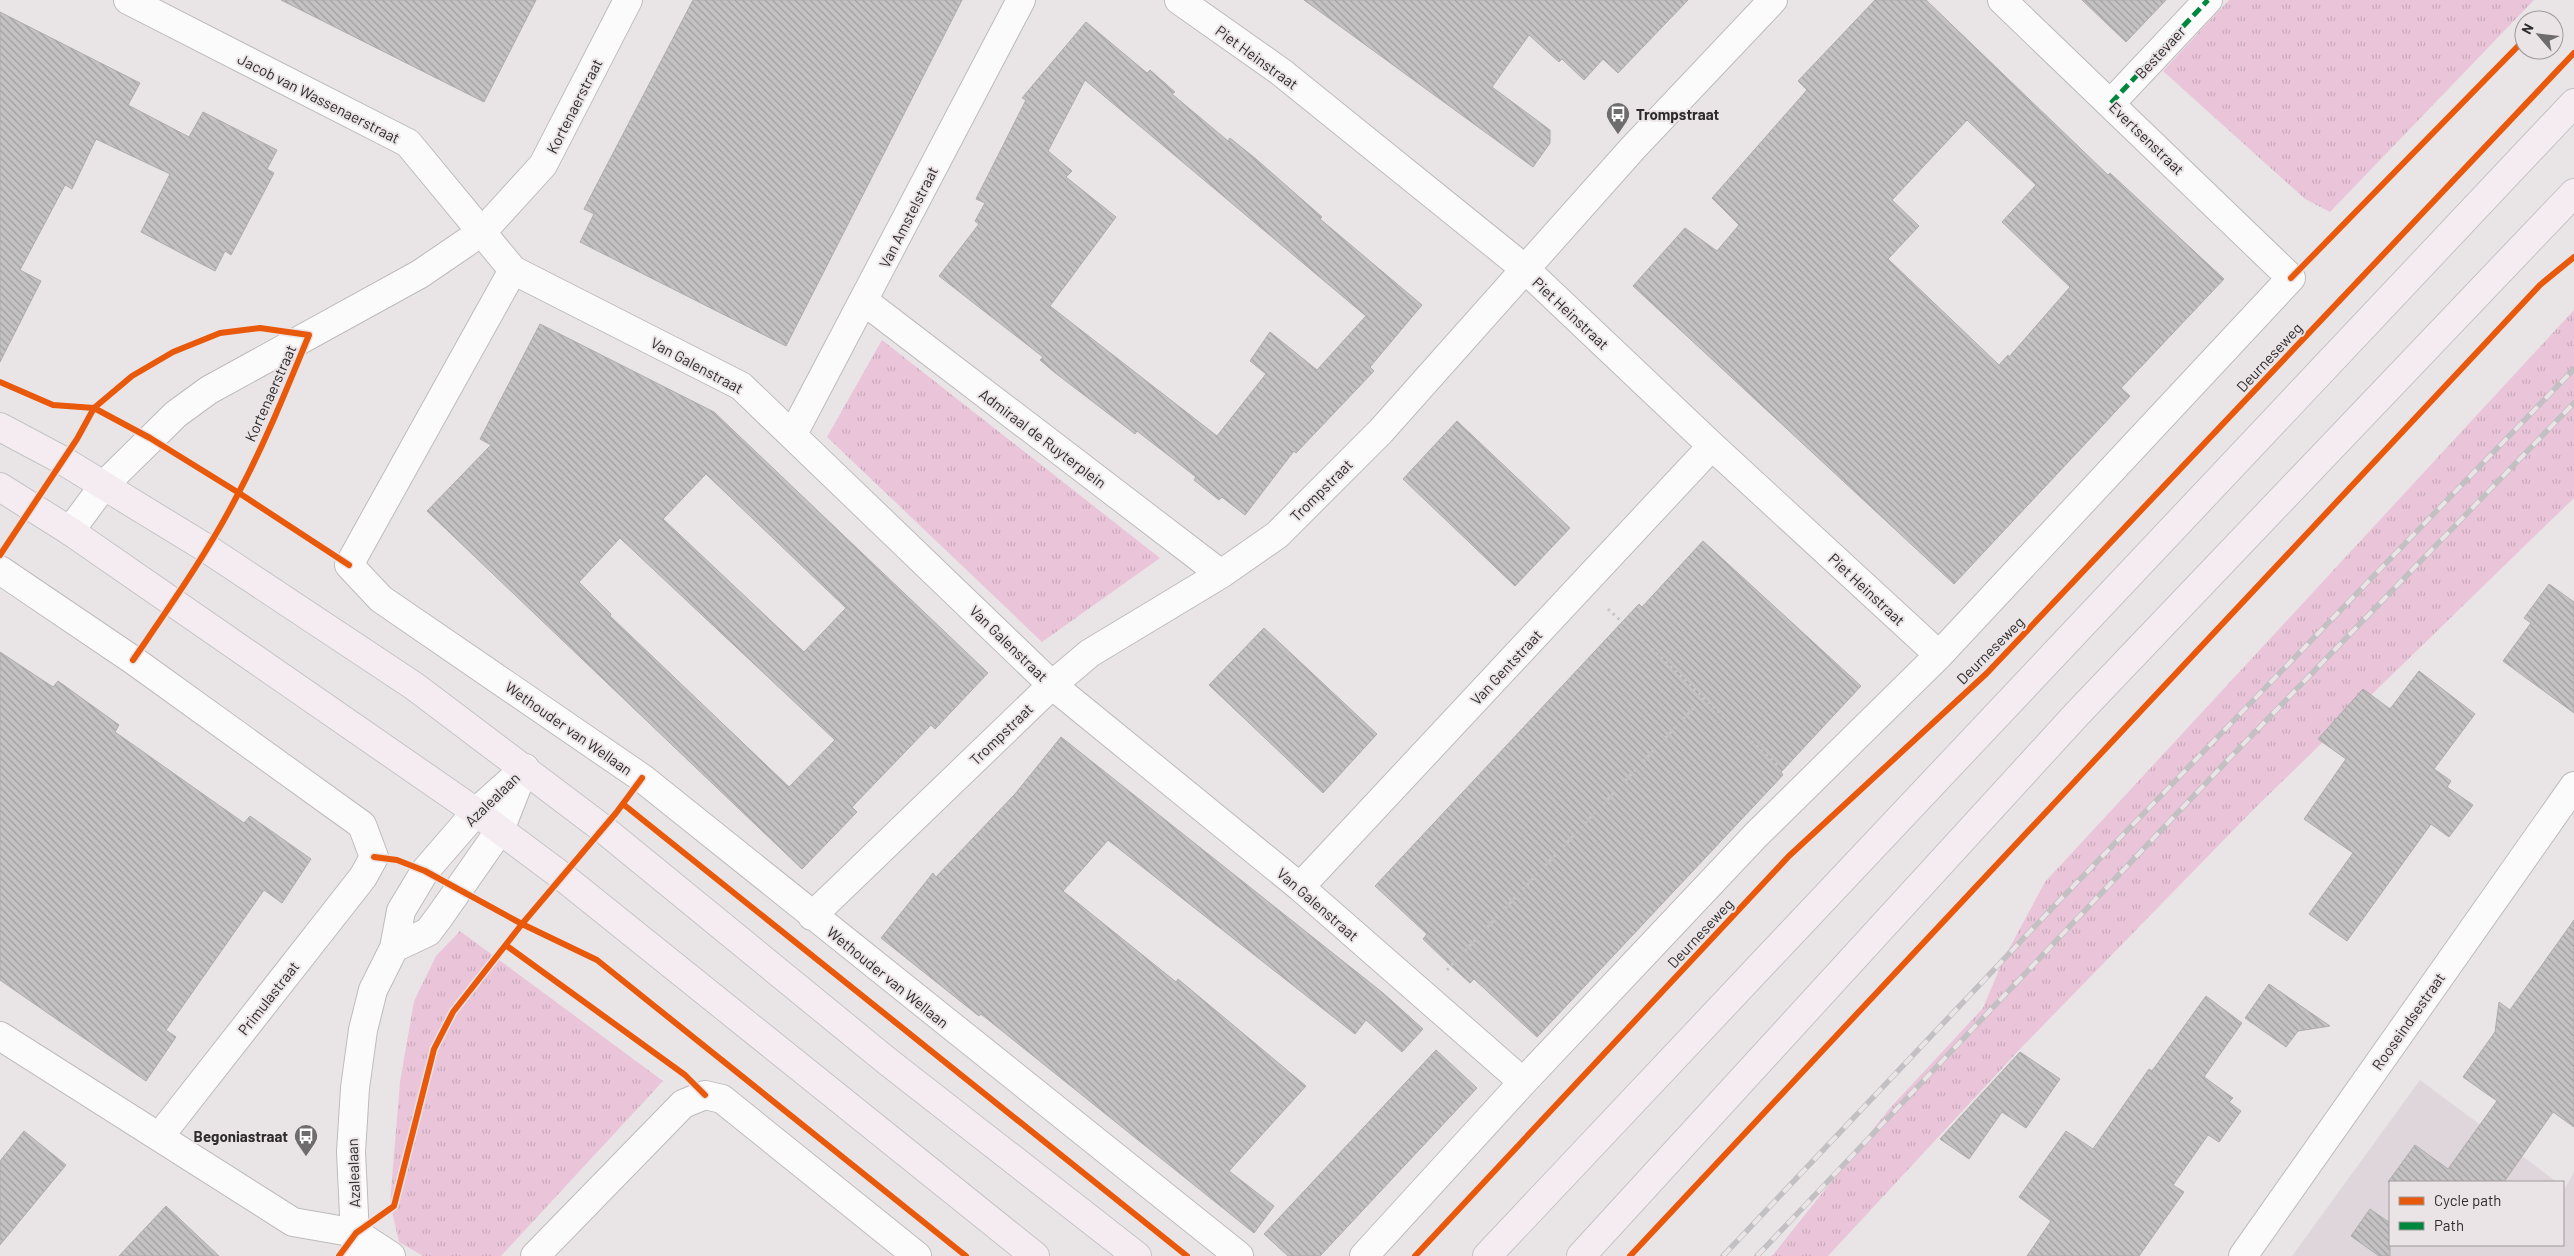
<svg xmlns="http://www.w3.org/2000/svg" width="2574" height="1256" font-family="Barlow,sans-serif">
<defs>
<pattern id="grass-tufts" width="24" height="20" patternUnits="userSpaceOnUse" patternTransform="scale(1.25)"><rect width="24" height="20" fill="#eac5d9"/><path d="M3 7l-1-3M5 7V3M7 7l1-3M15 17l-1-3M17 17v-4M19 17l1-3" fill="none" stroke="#c9a9ba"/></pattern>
<pattern id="building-back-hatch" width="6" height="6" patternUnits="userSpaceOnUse" patternTransform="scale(1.25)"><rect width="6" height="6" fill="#c5c2c4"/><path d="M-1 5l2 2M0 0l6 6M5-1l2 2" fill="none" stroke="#a09e9f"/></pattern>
</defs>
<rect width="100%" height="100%" fill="#e9e5e7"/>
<path fill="#dfd6db" d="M 2420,1080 L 2557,1182 L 2390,1182 L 2390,1245 L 2563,1245 L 2563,1187 L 2565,1188 L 2574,1172 L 2574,1256 L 2292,1256 Z"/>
<path fill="url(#grass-tufts)" d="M 2229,0 L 2534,0 L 2330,212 L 2305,199 L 2163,71 Z
M 2574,310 L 2574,498 L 2254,809 L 2020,1049 L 1828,1256 L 1772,1256 L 1890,1108 L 1983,1008 L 2004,958 L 2045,882 Z
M 882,340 L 1160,558 L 1042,642 L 827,437 Z
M 460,931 L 663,1081 L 501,1256 L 423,1256 L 399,1242 L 390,1203 L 400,1082 L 414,1001 L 436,956 Z"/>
<path fill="url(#building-back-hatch)" stroke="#aeacad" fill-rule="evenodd" d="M 281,0 L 536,0 L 484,102 Z
M 693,0 L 962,0 L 786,346 L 580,242 L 594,214 L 584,209 Z
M 1304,0 L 1688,0 L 1618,73 L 1603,59 L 1584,80 L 1562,59 L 1559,62 L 1529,35 L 1492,87 L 1550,130 L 1550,143 L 1533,167 Z
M 1875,0 L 1926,0 L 2108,175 L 2110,173 L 2224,279 L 2121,388 L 2130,396 L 1954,584 L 1633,286 L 1685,228 L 1717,251 L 1739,225 L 1712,198 L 1807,90 L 1798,81 ZM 1967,120 L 2036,185 L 2002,222 L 2070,287 L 2009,357 L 2008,355 L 1999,365 L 1888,259 L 1919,226 L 1892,200 Z
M 2082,0 L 2166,0 L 2126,42 Z
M 0,12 L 140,83 L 128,105 L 189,137 L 203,112 L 277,150 L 267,169 L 274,173 L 231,255 L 225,251 L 215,271 L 141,232 L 170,174 L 96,139 L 72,189 L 65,185 L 20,270 L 41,281 L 0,362 Z
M 1086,22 L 1147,73 L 1150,70 L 1175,92 L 1172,94 L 1228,141 L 1230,138 L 1256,159 L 1322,217 L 1320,219 L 1422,305 L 1370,367 L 1374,371 L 1296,453 L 1294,451 L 1245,515 L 1222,497 L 1219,500 L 1194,480 L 1196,477 L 1168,455 L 1137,431 L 1135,434 L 1054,372 L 1040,360 L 1043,357 L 939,276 L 979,224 L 975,221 L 985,203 L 976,199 L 1026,100 L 1022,98 ZM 1085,80 L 1366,316 L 1317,370 L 1270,332 L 1250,361 L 1266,374 L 1217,436 L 1050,306 L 1116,217 L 1066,177 L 1072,171 L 1048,151 Z
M 540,324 L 714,412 L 988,673 L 935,729 L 931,725 L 852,807 L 857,812 L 802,869 L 427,511 L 491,445 L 480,439 ZM 706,474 L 846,608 L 804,652 L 663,519 ZM 620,538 L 835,740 L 789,787 L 610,616 L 611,614 L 579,582 Z
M 1457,421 L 1570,528 L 1515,586 L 1403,479 Z
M 1703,541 L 1861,686 L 1781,772 L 1783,775 L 1537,1037 L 1474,979 L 1470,983 L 1448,963 L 1423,939 L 1427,934 L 1375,886 L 1639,604 L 1642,607 Z
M 2549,584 L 2574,602 L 2574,713 L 2503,661 L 2531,623 L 2524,618 Z
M 1264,628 L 1377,734 L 1323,793 L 1209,685 Z
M 0,652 L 53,687 L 58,681 L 119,725 L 115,732 L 244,823 L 250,816 L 311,859 L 282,903 L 264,890 L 166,1030 L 176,1037 L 146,1081 L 0,980 Z
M 2419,671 L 2475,714 L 2434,769 L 2451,781 L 2447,787 L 2473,805 L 2449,837 L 2431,824 L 2347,941 L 2309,914 L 2353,853 L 2304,819 L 2346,759 L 2318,739 L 2363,689 L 2390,709 Z
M 1061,737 L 1383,993 L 1423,1029 L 1402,1052 L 1366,1020 L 1355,1034 L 1108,840 L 1063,891 L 1176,982 L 1178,979 L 1306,1086 L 1229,1171 L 1274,1206 L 1254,1233 L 981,1014 L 979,1016 L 881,938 L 933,873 L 936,877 L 1015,794 Z
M 2574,920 L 2574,1127 L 2553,1112 L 2504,1182 L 2388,1182 L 2415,1145 L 2448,1169 L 2497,1101 L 2463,1077 L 2495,1032 L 2499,1002 L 2510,1010 Z
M 2269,984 L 2330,1026 L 2298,1031 L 2286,1047 L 2245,1018 Z
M 2206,996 L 2242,1023 L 2204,1077 L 2233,1098 L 2229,1102 L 2241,1111 L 2219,1142 L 2208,1135 L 2173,1185 L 2184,1192 L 2139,1256 L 2027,1256 L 2051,1221 L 2019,1197 L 2066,1131 L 2093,1149 L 2149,1069 L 2152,1071 Z
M 1436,1050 L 1477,1088 L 1320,1256 L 1288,1256 L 1264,1234 Z
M 2020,1052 L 2060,1079 L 2026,1128 L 2002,1112 L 1969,1159 L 1940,1139 Z
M 24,1131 L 66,1165 L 0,1245 L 0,1161 Z
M 166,1206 L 219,1256 L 119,1256 Z
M 2370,1209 L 2390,1223 L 2390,1256 L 2379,1256 L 2351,1236 Z"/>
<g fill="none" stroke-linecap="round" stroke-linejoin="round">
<g stroke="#bebbbd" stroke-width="30">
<path id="minor" d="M 128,0 L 408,143 L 513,270 L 741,386 L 1052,685 L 1300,887 L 1523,1082
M 1179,0 L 1281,72 L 1524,268 L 1712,446 L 1939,655
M 2111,103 L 2208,0
M 513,270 L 349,565 L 381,599 L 642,778 L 1239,1256
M 864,301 L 1221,574
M 793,434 L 1021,0
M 70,531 L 104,485 L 176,414 L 209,390 L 420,274 L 483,231 L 543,165 L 628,0
M 0,570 L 133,660 L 362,825 L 374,857 L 363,877 L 159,1137
M 1300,887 L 1712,446
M 812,916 L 1052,685 L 1090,653 L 1221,574 L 1277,535 L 1381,431 L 1633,148 L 1773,0
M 394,948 L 428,932 L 440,916 L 500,830 L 522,774
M 0,1036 L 293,1222 L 356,1233 L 391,1256
M 356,1256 L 351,1152 L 355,1088 L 363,1030 L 373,990 L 394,948 L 401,911 L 425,871 L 476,812 L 525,768
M 535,1256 L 683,1104 L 705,1095 L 722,1099 L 917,1256
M 1364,1256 L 1523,1082 L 1756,835 L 1939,655 L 2291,278 L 2002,0
M 2243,1256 L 2574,786"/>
</g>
<g stroke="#c5c3c4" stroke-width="30">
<path id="major" d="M 0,427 L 62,460 L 206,548 L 414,686 L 602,828 L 887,1061 L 1137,1256
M 0,487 L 70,531 L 476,812 L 563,877 L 1035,1256
M 1487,1256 L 2574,103
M 1581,1256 L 2077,714 L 2574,193"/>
</g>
<path stroke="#c5c5c5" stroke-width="3" stroke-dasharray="2.5 4" stroke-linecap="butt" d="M 1608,609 L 1778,766
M 1447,970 L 1704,697"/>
<use href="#minor" stroke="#fcfbfb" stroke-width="28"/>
<use href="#major" stroke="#f5ecf1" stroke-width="28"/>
<g stroke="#c2c0c2" stroke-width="5.5">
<path id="rail" d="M 1723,1256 L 2057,903 L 2574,369
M 1757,1256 L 2224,764 L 2574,403"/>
</g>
<use href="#rail" stroke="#eae4e7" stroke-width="4" stroke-dasharray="11" stroke-linecap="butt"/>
<path stroke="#00873e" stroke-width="5" stroke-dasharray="10 5" stroke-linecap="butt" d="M 2111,103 L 2208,0"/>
<g stroke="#eae4e7" stroke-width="9">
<path id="cycleway" d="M 2291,278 L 2524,40
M 0,382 L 53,405 L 94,408 L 150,438 L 239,493 L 349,565
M 0,555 L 77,439 L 94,408 L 132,376 L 173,352 L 220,333 L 260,328 L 309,335 C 287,388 266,441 239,492 C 209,551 170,606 133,660
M 623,804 L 1187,1256
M 374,857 L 397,860 L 425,871 L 522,924 L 597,960 L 966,1256
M 507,946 L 685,1075 L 705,1095
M 339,1256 L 356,1233 L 394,1206 L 434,1049 L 453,1012 L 522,924 L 616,813 L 642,778
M 1415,1256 L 1789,856 L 1987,673 L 2574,53
M 1630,1256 L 2540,285 L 2574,257"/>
</g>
<use href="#cycleway" stroke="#e8590c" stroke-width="6"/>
</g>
<defs>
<g id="bus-pin" transform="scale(1.25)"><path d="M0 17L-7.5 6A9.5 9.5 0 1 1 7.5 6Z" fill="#6f6c6d" stroke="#eae4e7"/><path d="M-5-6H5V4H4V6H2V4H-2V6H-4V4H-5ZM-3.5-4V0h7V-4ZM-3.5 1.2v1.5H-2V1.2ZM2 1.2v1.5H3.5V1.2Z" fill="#fff"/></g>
</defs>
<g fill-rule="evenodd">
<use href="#bus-pin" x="1618" y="114"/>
<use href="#bus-pin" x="306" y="1136"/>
</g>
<g text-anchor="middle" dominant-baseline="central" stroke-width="4" stroke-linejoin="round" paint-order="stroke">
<g font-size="15" fill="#2e2b2c" stroke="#eae4e7">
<text transform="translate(2160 52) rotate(-47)">Bestevaer</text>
<text transform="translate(1257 57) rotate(36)">Piet Heinstraat</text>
<text transform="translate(319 98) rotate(27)">Jacob van Wassenaerstraat</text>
<text transform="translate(574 106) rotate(-63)">Kortenaerstraat</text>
<text transform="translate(2147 138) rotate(44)">Evertsenstraat</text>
<text transform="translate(908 217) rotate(-63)">Van Amstelstraat</text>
<text transform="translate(1571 313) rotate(43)">Piet Heinstraat</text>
<text transform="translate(2269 357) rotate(-47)">Deurneseweg</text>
<text transform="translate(697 365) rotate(28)">Van Galenstraat</text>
<text transform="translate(270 393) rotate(-66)">Kortenaerstraat</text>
<text transform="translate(1043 438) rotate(37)">Admiraal de Ruyterplein</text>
<text transform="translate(1321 490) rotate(-45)">Trompstraat</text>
<text transform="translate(1867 589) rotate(43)">Piet Heinstraat</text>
<text transform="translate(1009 643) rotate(44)">Van Galenstraat</text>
<text transform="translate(1990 650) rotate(-45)">Deurneseweg</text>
<text transform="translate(1506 667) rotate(-47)">Van Gentstraat</text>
<text transform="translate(569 728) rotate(35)">Wethouder van Wellaan</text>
<text transform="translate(1001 734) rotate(-44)">Trompstraat</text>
<text transform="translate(492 799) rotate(-44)">Azalealaan</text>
<text transform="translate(1318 904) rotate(41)">Van Galenstraat</text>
<text transform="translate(1700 933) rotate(-47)">Deurneseweg</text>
<text transform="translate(888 977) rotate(39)">Wethouder van Wellaan</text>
<text transform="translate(268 998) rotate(-52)">Primulastraat</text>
<text transform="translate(2408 1021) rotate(-55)">Rooseindsestraat</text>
<text transform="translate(353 1173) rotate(-92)">Azalealaan</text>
</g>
<g font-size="15" font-weight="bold" fill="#2e2b2c" stroke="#eae4e7" text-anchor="start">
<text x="1636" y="114">Trompstraat</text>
<text x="288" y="1136" text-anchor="end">Begoniastraat</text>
</g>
</g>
<rect x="2389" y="1181" width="175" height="65" fill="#eae4e7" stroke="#9f9a9c"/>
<rect x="2399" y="1197" width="25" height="8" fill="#e8590c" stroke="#9f9a9c"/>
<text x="2434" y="1206" font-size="15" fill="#2e2b2c">Cycle path</text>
<rect x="2399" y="1222" width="25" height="8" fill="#00873e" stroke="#9f9a9c"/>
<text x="2434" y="1231" font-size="15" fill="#2e2b2c">Path</text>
<g transform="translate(2539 35) rotate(298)"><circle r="24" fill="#eae4e7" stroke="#9f9a9c"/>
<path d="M0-4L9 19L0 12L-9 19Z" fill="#6f6c6d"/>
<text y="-8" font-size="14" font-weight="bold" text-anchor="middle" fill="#2e2b2c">N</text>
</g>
</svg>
